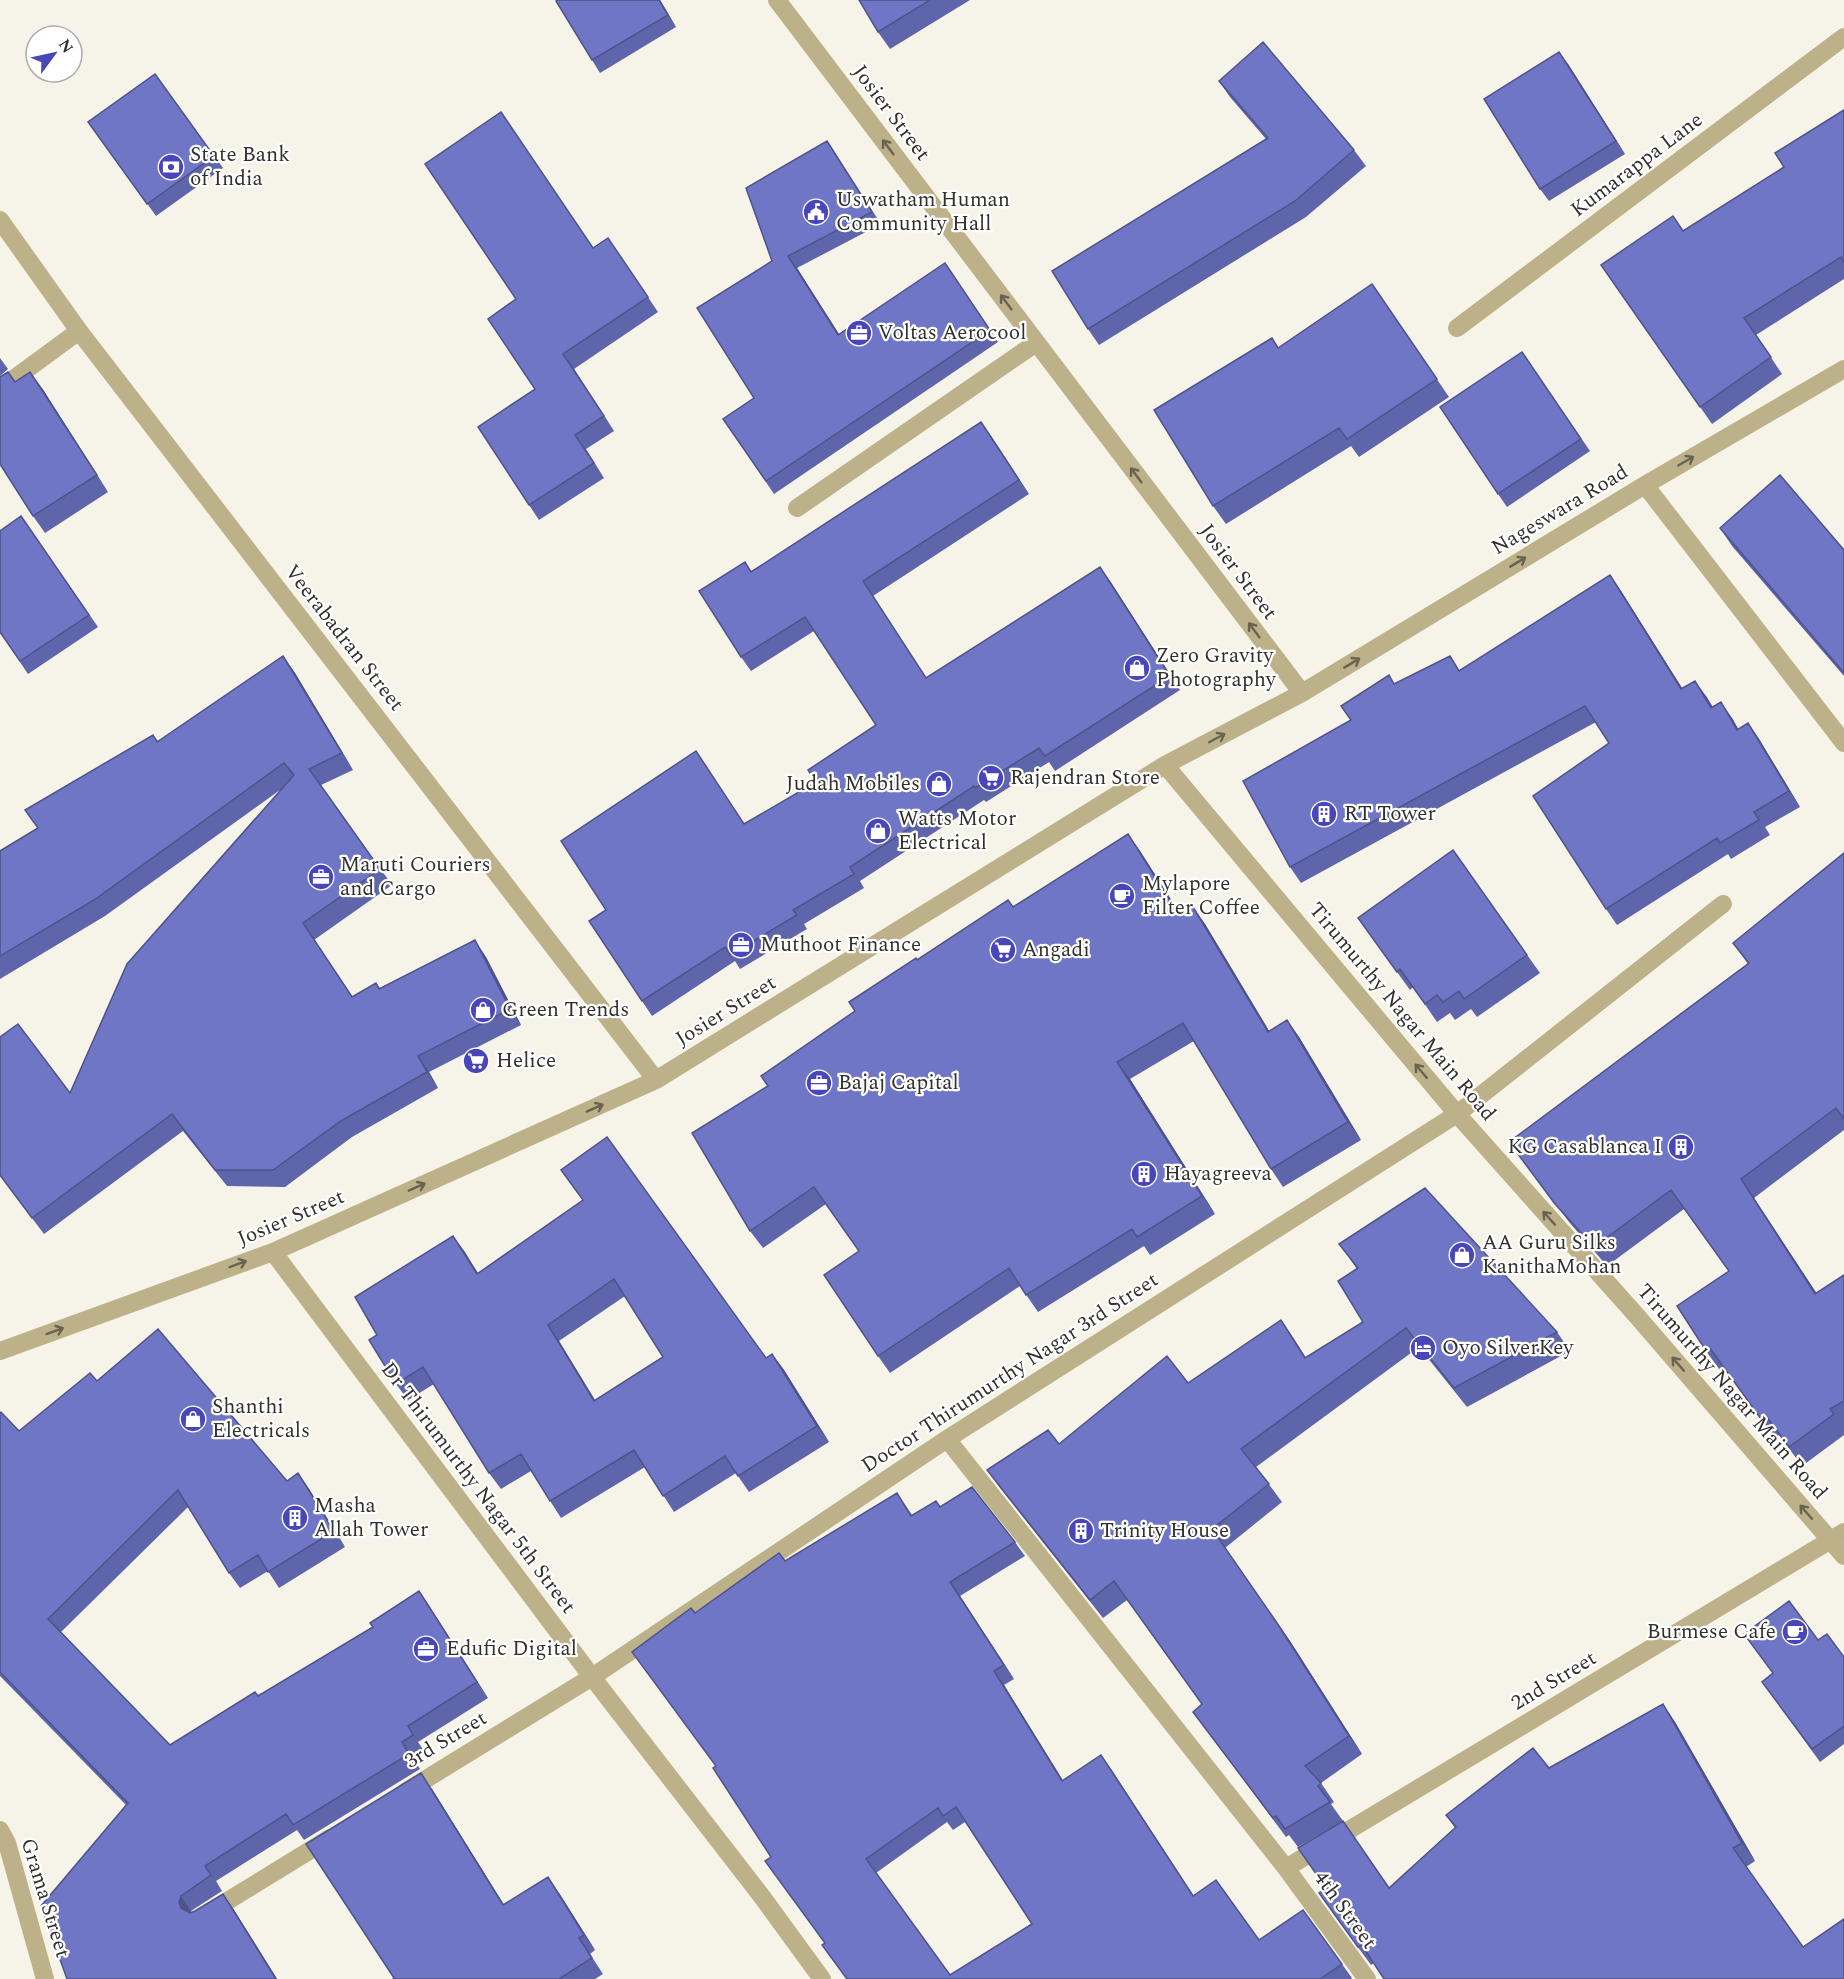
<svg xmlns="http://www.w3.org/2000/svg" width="1844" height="1979" font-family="Spectral,serif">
<rect width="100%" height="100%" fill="#f6f3e8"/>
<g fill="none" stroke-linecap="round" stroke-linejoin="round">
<path stroke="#bdb18a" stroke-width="18" d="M 777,0 L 1302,693
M 0,220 L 79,331 L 656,1080
M 1457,328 L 1844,37
M 0,389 L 79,331
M 1645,485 L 1844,743
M 797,508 L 1036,343
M 1165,765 L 1457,1114 L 1636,1315 L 1844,1556
M 273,1252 L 592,1677 L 763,1898 L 822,1979
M 0,1351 L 273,1252 L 656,1080 L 1165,765 L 1302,693 L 1645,485 L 1844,369
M 947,1439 L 1286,1868 L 1367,1979
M 405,1792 L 592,1677 L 947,1439 L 1457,1114 L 1723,904
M 0,1830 L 7,1843 L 45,1979
M 1286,1868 L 1844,1532
M 208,1913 L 330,1838"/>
</g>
<path fill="#5f65aa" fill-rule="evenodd" d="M 557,0 L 660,0 L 676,27 L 600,73 L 592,60 Z
M 859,0 L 970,0 L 890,49 L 878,32 Z
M 1568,64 L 1625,154 L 1549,201 L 1540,189 Z
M 155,74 L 223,168 L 156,216 L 88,122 Z
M 1219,81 L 1354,150 L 1366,166 L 1306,217 L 1099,345 L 1088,329 L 1266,139 L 1230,97 Z
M 1844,110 L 1844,279 L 1756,335 L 1782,374 L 1712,424 L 1601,265 L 1684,231 L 1784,167 Z
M 827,141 L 881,224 L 797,268 L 839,334 L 945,263 L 998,342 L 774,494 L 723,419 L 754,398 L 772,261 Z
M 608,238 L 658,312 L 574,369 L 614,431 L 586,449 L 604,478 L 539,520 L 529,505 L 535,389 L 593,248 Z
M 1372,284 L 1449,397 L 1359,457 L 1351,446 L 1226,524 L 1213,506 L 1279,348 Z
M 1522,352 L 1590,451 L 1507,507 L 1498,494 Z
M 0,358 L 8,369 L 0,376 Z
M 15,381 L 42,388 L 108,492 L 45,533 L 33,516 Z
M 991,436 L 1029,494 L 873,596 L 926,678 L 1110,581 L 1180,690 L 1055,771 L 1049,762 L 986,802 L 984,800 L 860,881 L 864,888 L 804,924 L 807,929 L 740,969 L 735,961 L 652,1016 L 642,1001 L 606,910 L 696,751 L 744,824 L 816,782 L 876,725 L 814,631 L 751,671 L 741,657 L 751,571 Z
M 21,516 L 98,627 L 28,674 L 1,634 L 0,634 L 0,531 Z
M 1720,528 L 1844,550 L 1844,676 L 1732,546 Z
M 1621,591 L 1682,688 L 1706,696 L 1713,707 L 1732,718 L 1738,729 L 1748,723 L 1759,739 L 1800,807 L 1765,827 L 1770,835 L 1731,859 L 1728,854 L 1617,925 L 1606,909 L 1609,743 L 1596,722 L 1301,883 L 1290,867 L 1351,720 L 1395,684 L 1460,670 Z
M 283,656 L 295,673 L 353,770 L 321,785 L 392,885 L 314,940 L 353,997 L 376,983 L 380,988 L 486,957 L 521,1025 L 429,1072 L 438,1088 L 352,1137 L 285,1187 L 227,1186 L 183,1131 L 44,1234 L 0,1176 L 0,1037 L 70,1093 L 280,790 L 105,916 L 0,979 L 0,851 L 38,828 L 153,735 L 158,741 Z
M 1128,834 L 1140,851 L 1180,914 L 1193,907 L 1205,924 L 1269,1031 L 1287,1020 L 1299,1037 L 1361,1140 L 1283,1187 L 1271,1169 L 1194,1041 L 1130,1079 L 1215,1214 L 1150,1255 L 1144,1246 L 1038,1312 L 1020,1286 L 890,1373 L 878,1356 L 859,1251 L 826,1204 L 763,1248 L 750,1231 L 768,1086 L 855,1011 L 917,960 L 1013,907 Z
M 1453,850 L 1540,973 L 1477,1017 L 1471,1009 L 1455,1020 L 1450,1013 L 1437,1022 L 1413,987 L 1410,990 L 1358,918 Z
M 1844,853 L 1844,1130 L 1754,1198 L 1816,1293 L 1844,1275 L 1844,1435 L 1802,1466 L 1779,1435 L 1775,1438 L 1723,1367 L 1719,1369 L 1706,1351 L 1729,1271 L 1684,1209 L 1607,1266 L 1569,1222 L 1509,1142 L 1748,964 L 1733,943 Z
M 582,1201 L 766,1358 L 772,1354 L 784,1370 L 829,1442 L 749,1492 L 736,1473 L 674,1512 L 645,1467 L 561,1518 L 531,1471 L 501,1489 L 489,1473 L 434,1384 L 408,1400 L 396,1384 L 377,1335 L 453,1236 L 478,1273 ZM 625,1296 L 663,1357 L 595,1400 L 559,1341 Z
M 1339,1244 L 1557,1332 L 1570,1351 L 1467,1407 L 1419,1347 L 1256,1467 L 1282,1502 L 1225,1548 L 1290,1641 L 1362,1754 L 1321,1783 L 1334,1802 L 1331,1804 L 1343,1821 L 1298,1847 L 1289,1835 L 1286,1837 L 1193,1712 L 1202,1704 L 1127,1600 L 1103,1618 L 1000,1488 L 987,1470 L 1059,1444 L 1188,1383 L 1281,1320 L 1306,1358 L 1363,1322 L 1357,1269 Z
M 97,1381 L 287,1481 L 298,1473 L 309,1489 L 345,1547 L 279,1588 L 268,1571 L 240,1588 L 229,1573 L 188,1507 L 61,1632 L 170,1745 L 258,1696 L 373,1627 L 419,1591 L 488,1698 L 418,1742 L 424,1751 L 413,1758 L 420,1769 L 304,1840 L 297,1830 L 216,1881 L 222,1891 L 191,1911 L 191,1912 L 195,1911 L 223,1894 L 234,1910 L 277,1979 L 67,1979 L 126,1805 L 0,1676 L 0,1413 L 19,1431 Z
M 897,1493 L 912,1515 L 941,1507 L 1015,1542 L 1025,1556 L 960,1596 L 1014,1679 L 1004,1685 L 1063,1781 L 1111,1769 L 1193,1896 L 1259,1940 L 1303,1910 L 1352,1978 L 1351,1979 L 847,1979 L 716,1766 L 695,1613 L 785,1561 ZM 947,1822 L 953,1830 L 965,1822 L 1032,1924 L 950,1975 L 876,1873 Z
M 1818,1640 L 1844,1657 L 1844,1744 L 1820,1762 L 1762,1682 Z
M 1663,1704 L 1675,1722 L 1755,1861 L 1746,1867 L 1803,1947 L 1844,1979 L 1374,1963 L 1371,1965 L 1332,1912 L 1389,1888 L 1455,1828 L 1446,1815 L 1549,1768 Z
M 432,1789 L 504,1905 L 559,1893 L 595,1950 L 590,1954 L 603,1974 L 595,1979 L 393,1979 L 394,1978 Z"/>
<path fill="#4e538b" d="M 659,0 L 660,0 L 676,27 L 668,15 Z
M 1559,52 L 1568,64 L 1625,154 L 1616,141 Z
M 788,256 L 797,268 L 847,347 L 838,335 Z
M 563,354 L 574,369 L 614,431 L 604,416 Z
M 30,372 L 42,388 L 108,492 L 97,475 Z
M 981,422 L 991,436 L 1029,494 L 1019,480 Z
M 1100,567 L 1110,581 L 1180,690 L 1170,676 Z
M 1610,575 L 1621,591 L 1692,704 L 1681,689 Z
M 863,581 L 873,596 L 936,693 L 926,678 Z
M 283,656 L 295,673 L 353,770 L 342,753 Z
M 1695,681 L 1706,696 L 1722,724 L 1711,708 Z
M 1721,702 L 1732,718 L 1748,746 L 1737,730 Z
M 1748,723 L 1759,739 L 1800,807 L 1789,791 Z
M 1128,834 L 1140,851 L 1192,932 L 1179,915 Z
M 1193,907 L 1205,924 L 1280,1049 L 1268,1032 Z
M 475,940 L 486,957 L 521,1025 L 510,1009 Z
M 1287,1020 L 1299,1037 L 1361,1140 L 1348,1122 Z
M 418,1056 L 429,1072 L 438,1088 L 427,1072 Z
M 1117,1062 L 1130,1079 L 1215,1214 L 1202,1196 Z
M 1741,1179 L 1754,1198 L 1829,1312 L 1815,1294 Z
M 453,1236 L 465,1252 L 488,1290 L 477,1274 Z
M 1281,1320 L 1294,1339 L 1318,1377 L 1305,1358 Z
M 548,1325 L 559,1341 L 605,1417 L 594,1401 Z
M 772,1354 L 784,1370 L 829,1442 L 817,1426 Z
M 298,1473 L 309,1489 L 345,1547 L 334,1531 Z
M 1212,1529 L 1290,1641 L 1362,1754 L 1349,1736 Z
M 950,1582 L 960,1596 L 1014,1679 L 1004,1665 Z
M 419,1591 L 430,1607 L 488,1698 L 477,1682 Z
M 994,1671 L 1004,1685 L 1072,1795 L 1062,1781 Z
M 1663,1704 L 1675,1722 L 1755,1861 L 1742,1843 Z
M 1101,1755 L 1111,1769 L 1203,1910 L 1193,1896 Z
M 421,1773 L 432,1789 L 514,1921 L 503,1905 Z
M 548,1877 L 559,1893 L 595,1950 L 584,1935 Z
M 223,1894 L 234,1910 L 277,1979 L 276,1979 Z
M 181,1896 L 191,1911 L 190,1918 L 181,1908 L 179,1902 Z"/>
<path fill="#6f76c6" stroke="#4e538b" stroke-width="1.5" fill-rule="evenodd" d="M 557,0 L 659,0 L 668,15 L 592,60 L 556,1 Z
M 859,0 L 930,0 L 878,32 Z
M 1263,42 L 1354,150 L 1295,201 L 1088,329 L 1052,271 L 1268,138 L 1219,81 Z
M 1559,52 L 1616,141 L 1540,189 L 1484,99 Z
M 155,74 L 214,156 L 147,204 L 88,122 Z
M 1844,110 L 1844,262 L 1841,257 L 1744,318 L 1771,357 L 1700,407 L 1601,265 L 1673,216 L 1683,231 L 1784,167 L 1775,153 Z
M 501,112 L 593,248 L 608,238 L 648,297 L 563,354 L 604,416 L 575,435 L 594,463 L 529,505 L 478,427 L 535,389 L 488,319 L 516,299 L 425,164 Z
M 827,141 L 872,212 L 788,256 L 838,335 L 945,263 L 990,330 L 766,481 L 723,419 L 754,398 L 697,308 L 772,261 L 746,188 Z
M 1372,284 L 1437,379 L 1347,439 L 1339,428 L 1213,506 L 1154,410 L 1272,338 L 1278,348 Z
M 1522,352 L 1581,439 L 1498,494 L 1440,407 Z
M 8,372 L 15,382 L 30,372 L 97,475 L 33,516 L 0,464 L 0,377 Z
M 981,422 L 1019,480 L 863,581 L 926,678 L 1100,567 L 1170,676 L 1045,756 L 1039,748 L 975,788 L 974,786 L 850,867 L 854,874 L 793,910 L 797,915 L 730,955 L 725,947 L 642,1001 L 589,921 L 606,910 L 561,841 L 696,751 L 744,824 L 816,782 L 808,770 L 876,725 L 805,617 L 741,657 L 699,591 L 745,562 L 751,572 Z
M 1780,475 L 1844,550 L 1844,673 L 1720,528 Z
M 21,516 L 89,615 L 20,661 L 0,632 L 0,531 Z
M 1610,575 L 1681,689 L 1695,681 L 1711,708 L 1721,702 L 1737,730 L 1748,723 L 1789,791 L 1754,812 L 1759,820 L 1720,843 L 1717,838 L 1606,909 L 1533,796 L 1609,743 L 1585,706 L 1290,867 L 1243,781 L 1351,720 L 1341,706 L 1389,675 L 1394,684 L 1450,656 L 1459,671 Z
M 283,656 L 342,753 L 309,769 L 380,869 L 303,923 L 352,997 L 376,983 L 379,989 L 475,940 L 510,1009 L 418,1056 L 427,1072 L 341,1121 L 273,1170 L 215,1170 L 172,1114 L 32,1218 L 0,1175 L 0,1037 L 18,1024 L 70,1093 L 127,964 L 294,775 L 284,763 L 94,900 L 0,956 L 0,851 L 38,828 L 25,810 L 153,735 L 157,742 Z
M 1128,834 L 1179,915 L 1193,907 L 1268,1032 L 1287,1020 L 1348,1122 L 1271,1169 L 1183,1023 L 1117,1062 L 1202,1196 L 1137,1237 L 1132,1229 L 1026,1295 L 1009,1268 L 878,1356 L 824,1275 L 859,1251 L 814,1187 L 750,1231 L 692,1133 L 768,1086 L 761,1076 L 855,1011 L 849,1002 L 916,958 L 917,960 L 1008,900 L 1013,907 Z
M 1453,850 L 1527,955 L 1464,999 L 1459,991 L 1443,1002 L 1437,995 L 1425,1004 L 1400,969 L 1397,972 L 1358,918 Z
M 1844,853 L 1844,1119 L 1836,1108 L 1741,1179 L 1815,1294 L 1844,1275 L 1844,1401 L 1830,1409 L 1834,1414 L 1789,1447 L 1766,1416 L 1761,1419 L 1710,1348 L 1706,1351 L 1677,1306 L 1729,1271 L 1671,1190 L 1594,1247 L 1555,1204 L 1509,1142 L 1749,963 L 1733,943 Z
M 607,1137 L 766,1358 L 772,1354 L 817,1426 L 738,1476 L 725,1456 L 663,1496 L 634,1450 L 550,1501 L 521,1454 L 489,1473 L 423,1367 L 396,1384 L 369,1340 L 377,1335 L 355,1297 L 453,1236 L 477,1274 L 583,1200 L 561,1170 ZM 614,1279 L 663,1357 L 594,1401 L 548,1325 Z
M 1425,1188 L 1557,1332 L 1454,1388 L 1406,1328 L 1241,1449 L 1269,1484 L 1212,1529 L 1277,1623 L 1349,1736 L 1305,1766 L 1321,1783 L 1318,1786 L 1330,1802 L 1285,1829 L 1276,1816 L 1273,1818 L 1193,1712 L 1202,1704 L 1114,1581 L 1090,1600 L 987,1470 L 1048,1430 L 1059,1444 L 1167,1356 L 1188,1383 L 1281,1320 L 1305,1358 L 1363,1322 L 1338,1281 L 1358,1268 L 1339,1244 Z
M 158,1329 L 287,1481 L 298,1473 L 334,1531 L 268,1572 L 258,1555 L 229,1573 L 178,1490 L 48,1619 L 170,1745 L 255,1692 L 258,1696 L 373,1627 L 370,1623 L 419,1591 L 477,1682 L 408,1726 L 413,1735 L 402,1742 L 409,1754 L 293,1825 L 286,1814 L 205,1866 L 211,1875 L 181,1896 L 179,1902 L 181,1908 L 190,1913 L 195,1911 L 223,1894 L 276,1979 L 67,1979 L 41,1906 L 128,1803 L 0,1672 L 0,1413 L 1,1412 L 19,1431 L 90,1373 L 97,1381 Z
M 972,1487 L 1015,1542 L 950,1582 L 1004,1665 L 994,1671 L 1062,1781 L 1101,1755 L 1193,1896 L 1216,1880 L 1259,1940 L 1303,1910 L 1342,1964 L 1320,1979 L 847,1979 L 822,1945 L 825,1943 L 765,1861 L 771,1857 L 713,1768 L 716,1766 L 632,1652 L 691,1608 L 695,1613 L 779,1553 L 785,1561 L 897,1493 L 911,1516 L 936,1501 L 940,1507 ZM 956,1807 L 1032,1924 L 950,1975 L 866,1859 L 938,1808 L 943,1816 Z
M 1789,1601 L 1818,1640 L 1827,1634 L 1844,1657 L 1844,1726 L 1812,1749 L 1762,1682 L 1773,1673 L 1744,1634 Z
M 1663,1704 L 1742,1843 L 1733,1848 L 1803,1947 L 1844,1919 L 1844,1979 L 1384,1979 L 1362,1945 L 1358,1947 L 1319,1893 L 1326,1888 L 1298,1848 L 1343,1821 L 1389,1888 L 1456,1827 L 1446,1815 L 1533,1748 L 1549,1768 Z
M 421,1773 L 503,1905 L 548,1877 L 584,1935 L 579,1938 L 592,1958 L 559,1979 L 393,1979 L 394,1978 L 306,1844 Z"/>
<defs><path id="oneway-shaft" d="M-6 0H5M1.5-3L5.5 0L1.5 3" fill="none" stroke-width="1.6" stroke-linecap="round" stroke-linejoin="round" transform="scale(1.5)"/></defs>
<g stroke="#696452">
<use href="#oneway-shaft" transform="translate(888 147) rotate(-127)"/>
<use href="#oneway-shaft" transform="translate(1006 302) rotate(-127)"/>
<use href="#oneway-shaft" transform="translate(1686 461) rotate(-30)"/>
<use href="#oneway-shaft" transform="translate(1136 475) rotate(-127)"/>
<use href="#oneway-shaft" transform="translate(1518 562) rotate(-31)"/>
<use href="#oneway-shaft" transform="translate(1254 630) rotate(-127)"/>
<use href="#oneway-shaft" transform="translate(1352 663) rotate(-31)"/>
<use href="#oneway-shaft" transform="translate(1217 738) rotate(-28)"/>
<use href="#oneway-shaft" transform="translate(1421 1071) rotate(-130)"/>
<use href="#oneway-shaft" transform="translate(595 1108) rotate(-24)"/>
<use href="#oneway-shaft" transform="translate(417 1187) rotate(-24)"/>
<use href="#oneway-shaft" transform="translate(1549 1218) rotate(-132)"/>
<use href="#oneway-shaft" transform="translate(238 1264) rotate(-20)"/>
<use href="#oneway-shaft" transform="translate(55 1331) rotate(-20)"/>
<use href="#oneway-shaft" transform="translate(1678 1364) rotate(-131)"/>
<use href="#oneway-shaft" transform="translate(1806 1512) rotate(-131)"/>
</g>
<defs>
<g id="bank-disc" transform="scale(1.35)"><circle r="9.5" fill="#4946bc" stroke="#fff"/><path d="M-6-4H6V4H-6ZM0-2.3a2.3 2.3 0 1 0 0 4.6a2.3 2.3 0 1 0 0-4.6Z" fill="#fff"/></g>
<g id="civic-disc" transform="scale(1.35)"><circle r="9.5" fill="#4946bc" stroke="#fff"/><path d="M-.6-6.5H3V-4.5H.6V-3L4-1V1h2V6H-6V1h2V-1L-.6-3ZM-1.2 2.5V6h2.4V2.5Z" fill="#fff"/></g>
<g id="office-disc" transform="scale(1.35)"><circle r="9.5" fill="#4946bc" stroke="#fff"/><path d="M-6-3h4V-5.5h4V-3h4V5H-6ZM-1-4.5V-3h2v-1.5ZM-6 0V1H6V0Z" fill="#fff"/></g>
<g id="shop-disc" transform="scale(1.35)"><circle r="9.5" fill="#4946bc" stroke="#fff"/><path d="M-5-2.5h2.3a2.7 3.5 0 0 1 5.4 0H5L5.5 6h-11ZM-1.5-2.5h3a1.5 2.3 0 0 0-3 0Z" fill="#fff"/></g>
<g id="supermarket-disc" transform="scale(1.35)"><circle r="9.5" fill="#4946bc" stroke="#fff"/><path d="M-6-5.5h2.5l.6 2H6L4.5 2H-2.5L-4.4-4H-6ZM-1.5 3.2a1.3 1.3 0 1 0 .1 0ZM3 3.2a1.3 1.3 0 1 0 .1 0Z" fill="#fff"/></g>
<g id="building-disc" transform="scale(1.35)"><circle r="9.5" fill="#4946bc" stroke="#fff"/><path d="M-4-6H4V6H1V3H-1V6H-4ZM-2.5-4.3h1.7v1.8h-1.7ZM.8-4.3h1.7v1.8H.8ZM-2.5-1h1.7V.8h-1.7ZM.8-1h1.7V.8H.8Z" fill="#fff"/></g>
<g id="cafe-disc" transform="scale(1.35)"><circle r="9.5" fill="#4946bc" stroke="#fff"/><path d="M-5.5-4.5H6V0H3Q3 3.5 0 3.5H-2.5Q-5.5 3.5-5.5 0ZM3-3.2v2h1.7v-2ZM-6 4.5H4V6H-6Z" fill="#fff"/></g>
<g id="hotel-disc" transform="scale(1.35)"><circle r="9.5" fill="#4946bc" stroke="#fff"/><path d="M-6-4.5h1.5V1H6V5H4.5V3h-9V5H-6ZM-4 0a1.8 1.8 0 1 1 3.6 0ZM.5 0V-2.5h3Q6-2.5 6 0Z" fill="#fff"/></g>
</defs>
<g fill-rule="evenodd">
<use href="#bank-disc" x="171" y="167"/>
<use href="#civic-disc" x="816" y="212"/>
<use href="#office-disc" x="859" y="333"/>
<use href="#shop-disc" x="1137" y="668"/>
<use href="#supermarket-disc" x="991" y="778"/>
<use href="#shop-disc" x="939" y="784"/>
<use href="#building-disc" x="1324" y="814"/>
<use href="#shop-disc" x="878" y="831"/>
<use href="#office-disc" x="321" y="877"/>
<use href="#cafe-disc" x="1122" y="896"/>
<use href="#office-disc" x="741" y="945"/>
<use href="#supermarket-disc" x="1003" y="950"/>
<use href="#shop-disc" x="483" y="1010"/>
<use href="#supermarket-disc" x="476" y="1061"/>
<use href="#office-disc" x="819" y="1083"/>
<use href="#building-disc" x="1681" y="1147"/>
<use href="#building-disc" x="1144" y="1174"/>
<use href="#shop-disc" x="1462" y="1255"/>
<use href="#hotel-disc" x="1423" y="1348"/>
<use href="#shop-disc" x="193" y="1419"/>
<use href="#building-disc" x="295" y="1518"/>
<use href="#building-disc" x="1081" y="1531"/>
<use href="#cafe-disc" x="1795" y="1632"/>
<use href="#office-disc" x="426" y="1649"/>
</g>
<g text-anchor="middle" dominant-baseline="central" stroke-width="4.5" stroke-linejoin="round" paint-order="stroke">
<g font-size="21" fill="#31302c" stroke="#fff">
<text transform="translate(891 113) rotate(53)">Josier Street</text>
<text transform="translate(1637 165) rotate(-37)">Kumarappa Lane</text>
<text transform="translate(1560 510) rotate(-31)">Nageswara Road</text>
<text transform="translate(1238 572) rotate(53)">Josier Street</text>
<text transform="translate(344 638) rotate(52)">Veerabadran Street</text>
<text transform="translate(726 1011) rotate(-32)">Josier Street</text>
<text transform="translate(1402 1012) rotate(50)">Tirumurthy Nagar Main Road</text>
<text transform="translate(291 1218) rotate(-23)">Josier Street</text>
<text transform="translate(1010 1373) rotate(-33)">Doctor Thirumurthy Nagar 3rd Street</text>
<text transform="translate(1732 1392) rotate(49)">Tirumurthy Nagar Main Road</text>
<text transform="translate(478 1488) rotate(53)">Dr Thirumurthy Nagar 5th Street</text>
<text transform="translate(1554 1681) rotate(-31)">2nd Street</text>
<text transform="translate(446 1740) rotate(-31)">3rd Street</text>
<text transform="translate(45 1898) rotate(73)">Grama Street</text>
<text transform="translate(1345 1910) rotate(54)">4th Street</text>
</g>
<g font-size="21" fill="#31302c" stroke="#fff" text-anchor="start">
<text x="190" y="155">State Bank<tspan x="190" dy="24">of India</tspan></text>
<text x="836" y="200">Uswatham Human<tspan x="836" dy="24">Community Hall</tspan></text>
<text x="878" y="333">Voltas Aerocool</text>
<text x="1156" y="656">Zero Gravity<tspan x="1156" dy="24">Photography</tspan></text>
<text x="1010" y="778">Rajendran Store</text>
<text x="920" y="784" text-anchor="end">Judah Mobiles</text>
<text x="1344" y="814">RT Tower</text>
<text x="898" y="819">Watts Motor<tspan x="898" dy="24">Electrical</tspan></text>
<text x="340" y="865">Maruti Couriers<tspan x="340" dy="24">and Cargo</tspan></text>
<text x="1142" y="884">Mylapore<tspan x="1142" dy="24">Filter Coffee</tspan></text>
<text x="760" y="945">Muthoot Finance</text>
<text x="1022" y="950">Angadi</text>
<text x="502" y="1010">Green Trends</text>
<text x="496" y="1061">Helice</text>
<text x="838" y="1083">Bajaj Capital</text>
<text x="1662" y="1147" text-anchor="end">KG Casablanca I</text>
<text x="1164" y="1174">Hayagreeva</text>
<text x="1482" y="1243">AA Guru Silks<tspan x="1482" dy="24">KanithaMohan</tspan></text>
<text x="1442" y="1348">Oyo SilverKey</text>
<text x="212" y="1407">Shanthi<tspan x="212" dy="24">Electricals</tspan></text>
<text x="314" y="1506">Masha<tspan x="314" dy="24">Allah Tower</tspan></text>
<text x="1100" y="1531">Trinity House</text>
<text x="1776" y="1632" text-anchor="end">Burmese Cafe</text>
<text x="446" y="1649">Edufic Digital</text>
</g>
</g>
<g transform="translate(54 54) rotate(57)"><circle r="28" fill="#ffffff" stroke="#adacab" stroke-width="1.5"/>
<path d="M0-4.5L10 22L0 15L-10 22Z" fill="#4946bc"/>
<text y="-9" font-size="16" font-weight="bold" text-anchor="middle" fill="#31302c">N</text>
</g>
</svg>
